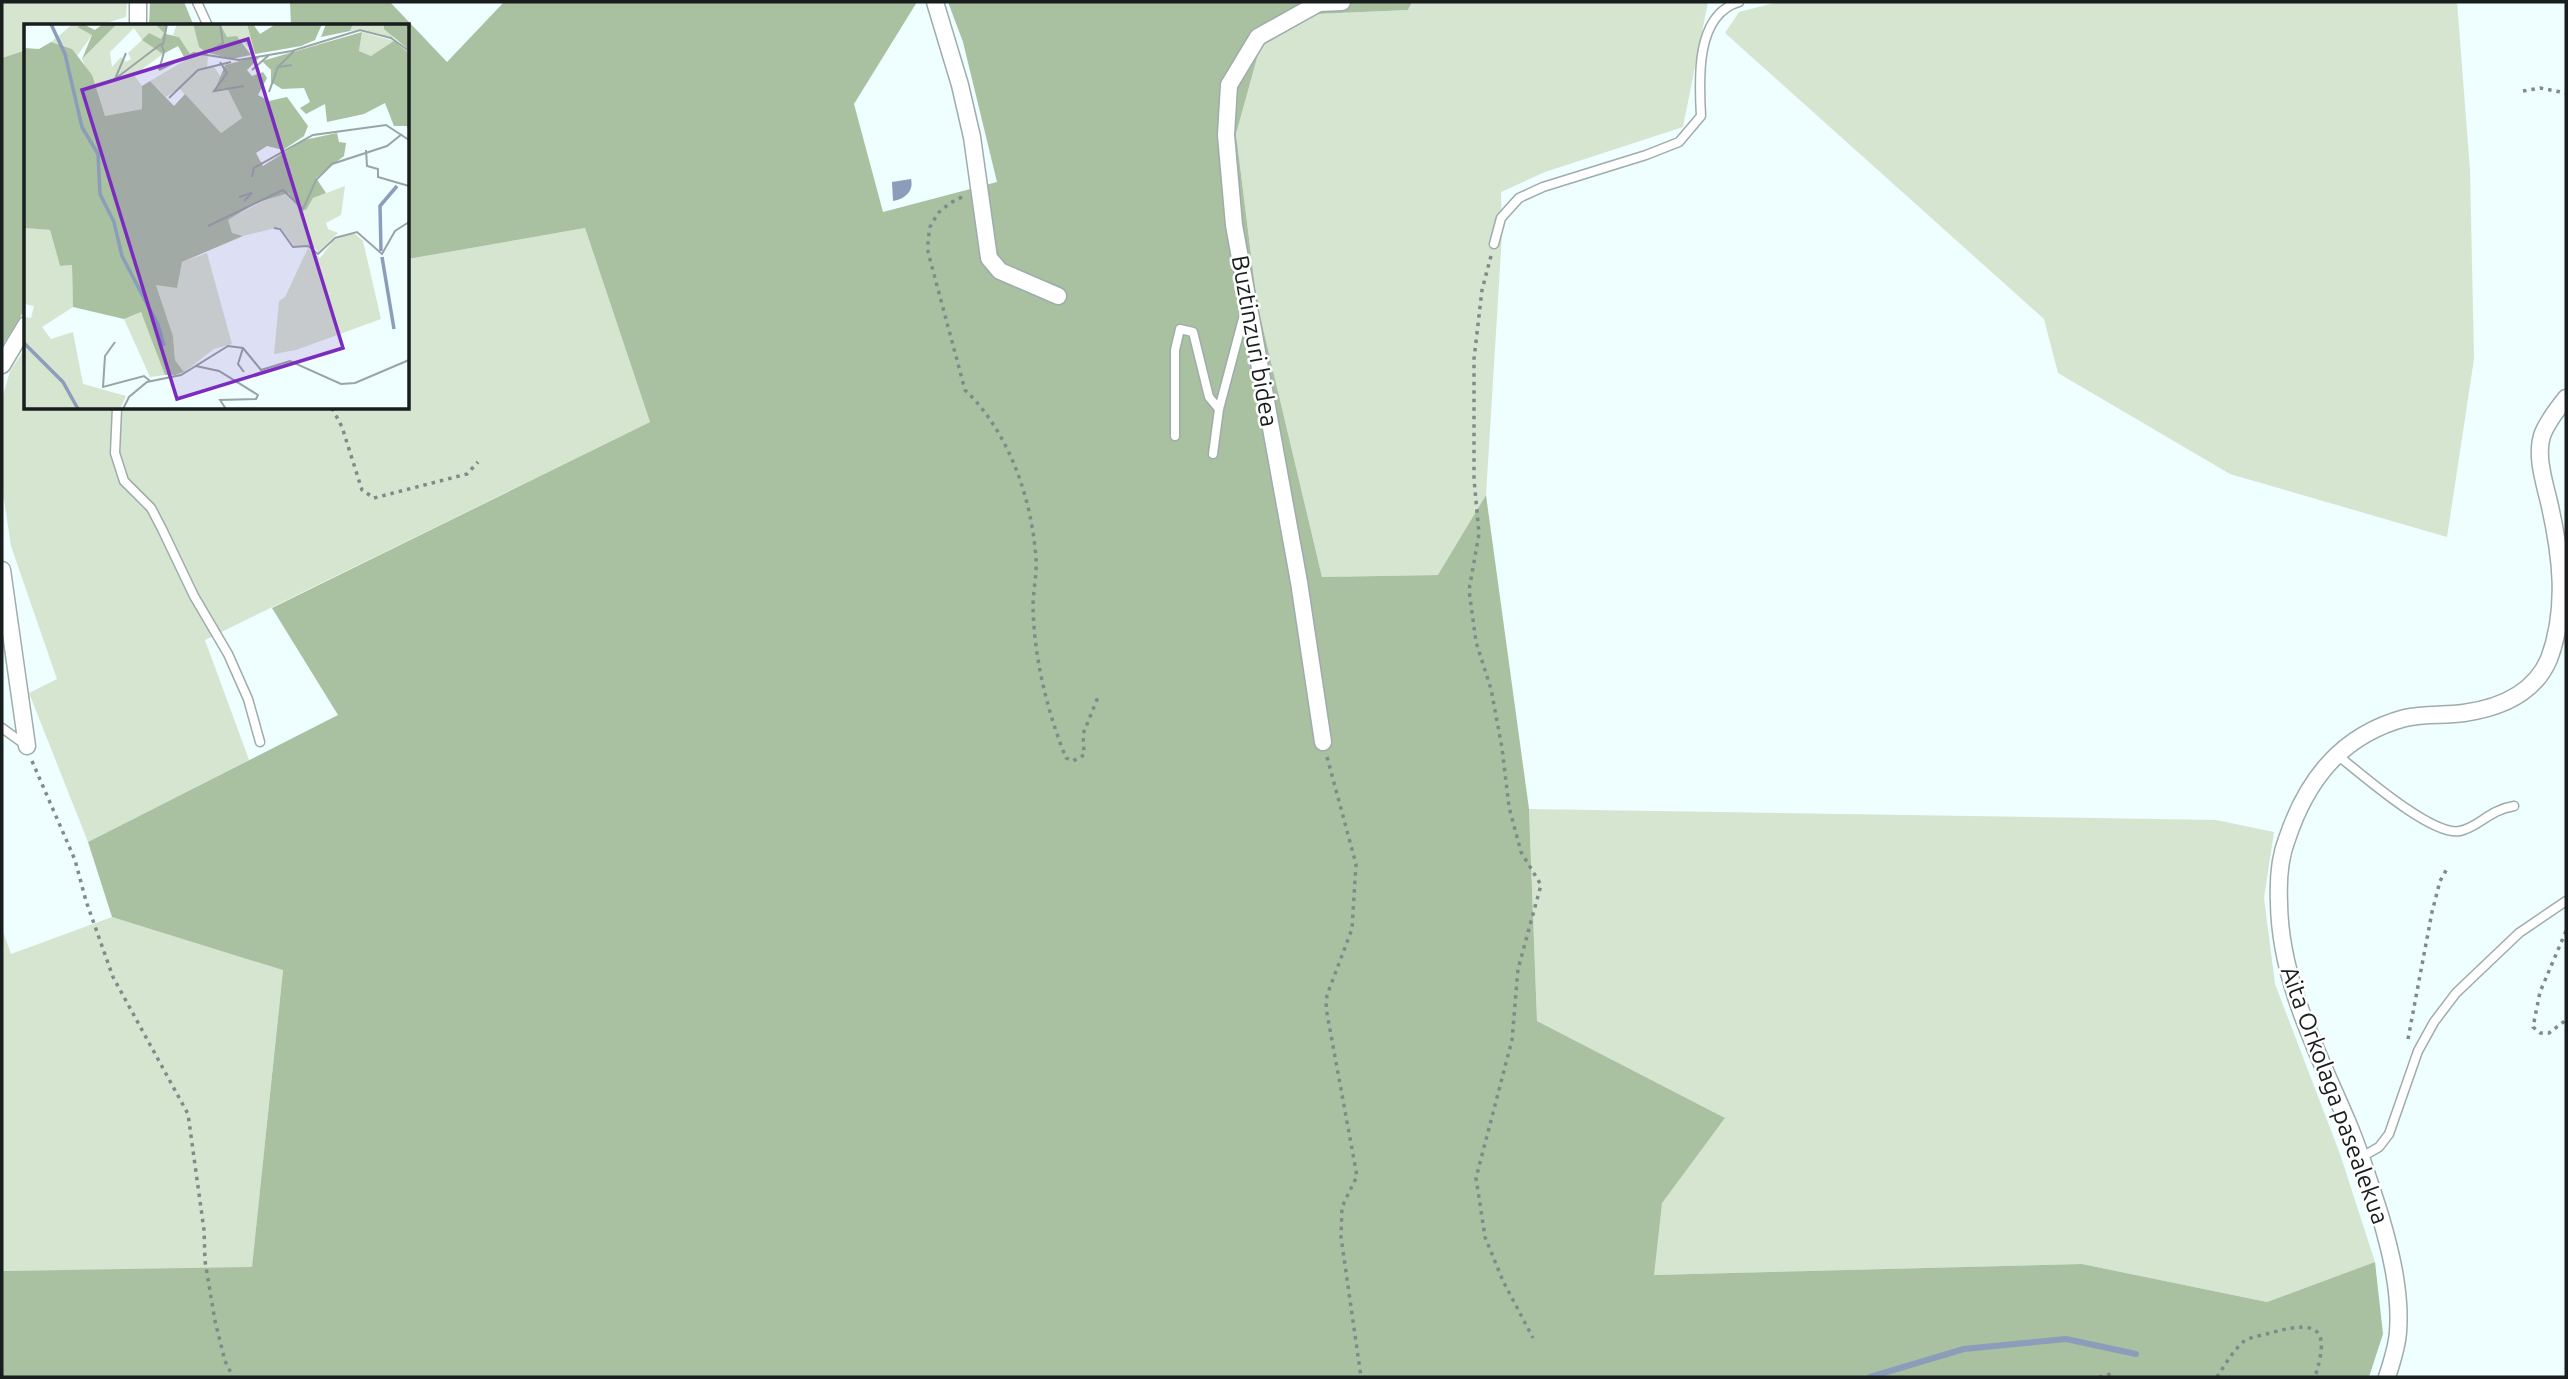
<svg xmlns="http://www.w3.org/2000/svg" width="2568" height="1379" font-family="Ubuntu,sans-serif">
<rect width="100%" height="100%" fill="#effefe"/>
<path fill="#d5e5d0" d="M 2,2 L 127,2 L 126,17 L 97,26 L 26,26 L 26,50 L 2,58 Z
M 1412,2 L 1708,2 L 1683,127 L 1545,172 L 1501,192 L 1502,234 L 1486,495 L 1439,575 L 1322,577 L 1257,303 L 1236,134 L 1260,47 L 1316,14 L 1408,10 Z
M 1778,2 L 2457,2 L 2470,170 L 2474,359 L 2447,537 L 2230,474 L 2058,373 L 2044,319 L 1725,33 L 1739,12 Z
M 585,228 L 650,422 L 205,640 L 249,760 L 88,842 L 29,693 L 57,679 L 11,546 L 2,486 L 2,399 L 10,371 L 26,347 L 26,408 L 408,408 L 408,259 Z
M 1529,809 L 2216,820 L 2274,832 L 2264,898 L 2275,984 L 2340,1154 L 2375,1262 L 2267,1302 L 2082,1264 L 1653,1275 L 1661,1203 L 1725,1118 L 1537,1021 Z
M 112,917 L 283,969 L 252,1268 L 2,1271 L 2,929 L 11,954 Z"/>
<path fill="#a9c0a1" d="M 150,2 L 184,2 L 194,26 L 149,26 Z
M 290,2 L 390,2 L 447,62 L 504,2 L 917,2 L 854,104 L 883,212 L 997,182 L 963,42 L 948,2 L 1412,2 L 1408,10 L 1316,14 L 1260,47 L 1236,134 L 1257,303 L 1322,577 L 1438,575 L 1486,495 L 1529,809 L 1537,1021 L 1725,1118 L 1662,1203 L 1654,1275 L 2082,1264 L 2267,1302 L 2375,1262 L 2383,1334 L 2369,1377 L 2,1377 L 2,1271 L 252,1267 L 283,970 L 112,917 L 88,842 L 338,715 L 272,608 L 650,422 L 585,228 L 408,259 L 408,26 L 291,26 Z
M 26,50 L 26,308 L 2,346 L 2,58 Z"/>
<path fill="#8b9dbb" d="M 911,179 C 914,191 905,199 893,201 L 892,182 Z"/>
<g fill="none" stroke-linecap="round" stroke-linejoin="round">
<path stroke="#8b9dbb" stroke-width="6" d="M 1870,1377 L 1964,1349 L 2066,1339 L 2136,1354"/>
<g stroke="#9eacac" stroke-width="11">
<path id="service" d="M 197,2 L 208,26
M 1494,244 L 1501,218 L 1519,198 L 1543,187 L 1646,155 L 1679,142 L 1701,116 C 1699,80 1695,15 1739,2
M 117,408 L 115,453 L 124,481 L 151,508 L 162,529 L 194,596 L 228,654 L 248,699 L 260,742
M 1175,436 L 1175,350 L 1180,329 L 1193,332 L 1209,397 L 1219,409
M 1213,454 L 1219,409 L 1245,311
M 2,728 L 27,746
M 2336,754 C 2359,772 2432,837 2460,831 C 2479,827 2489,810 2514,806
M 2360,1158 L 2379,1147 L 2389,1134 L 2418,1051 L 2434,1022 L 2456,993 L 2519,933 L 2566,901"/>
</g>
<g stroke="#9eacac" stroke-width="19">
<path id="minor" d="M 935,2 L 960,85 L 972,137 L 989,258 L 1000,271 L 1058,296
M 138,26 L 138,2
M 2,365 L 26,325
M 2,570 L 27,746
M 1323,742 L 1299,582 L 1234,225 L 1226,135 L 1229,85 L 1258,37 L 1319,3 L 1342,2
M 2387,1377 C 2392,1362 2397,1347 2398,1332 C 2401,1293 2391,1252 2380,1215 C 2370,1184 2360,1151 2347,1121 C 2317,1051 2280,980 2279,903 C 2278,881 2279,859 2287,839 C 2307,779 2342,735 2405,718 C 2425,713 2444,716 2464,713 C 2500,708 2534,694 2549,659 C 2568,608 2561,554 2549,502 C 2544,481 2535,454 2543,433 C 2548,421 2558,408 2566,398"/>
</g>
<path stroke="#808a8a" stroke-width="3.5" stroke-dasharray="3.5 5" stroke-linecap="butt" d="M 2523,91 L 2540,88 L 2566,93
M 962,197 L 950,203 L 938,213 L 930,227 L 928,240 L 928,252 L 965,390 C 1009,432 1032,499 1036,559 C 1037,575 1033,591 1033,607 C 1034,657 1047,711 1066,758 L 1073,761 L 1084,755 L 1083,734 L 1098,697
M 1491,256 L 1482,290 L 1474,359 L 1474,479 L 1479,534 L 1469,590 L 1476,642 L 1491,689 L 1502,748 L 1509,807 L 1521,852 L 1541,885 L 1518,969 L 1512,1040 L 1476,1178 L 1485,1237 L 1503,1281 L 1533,1338
M 332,408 L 342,427 L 362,490 L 374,498 L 467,474 L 478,462
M 1327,757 L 1356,864 L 1352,929 L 1327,995 L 1326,1008 L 1357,1176 L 1342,1207 L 1341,1237 L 1361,1377
M 32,761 L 75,860 L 86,901 L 113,977 L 188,1114 L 204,1230 L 205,1261 L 215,1321 L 225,1361 L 233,1377
M 2566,931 L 2540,992 L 2533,1027 L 2540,1033 L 2549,1033 L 2566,1020
M 2408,1039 L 2432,912 L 2440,881 L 2448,867
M 2099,1377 L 2111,1374 L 2112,1377
M 2217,1377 C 2225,1365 2232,1352 2243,1342 C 2251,1336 2265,1335 2274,1332 C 2322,1319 2329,1332 2315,1377"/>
<use href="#service" stroke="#fff" stroke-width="8"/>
<use href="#minor" stroke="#fff" stroke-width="16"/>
</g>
<g text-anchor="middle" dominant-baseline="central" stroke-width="5" stroke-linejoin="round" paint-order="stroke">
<g font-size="24" fill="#181d1d" stroke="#fff">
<text transform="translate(1255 341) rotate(80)">Buztinzuri bidea</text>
<text transform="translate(2335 1095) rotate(70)">Aita Orkolaga pasealekua</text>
</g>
</g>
<g transform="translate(24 24)">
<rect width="385" height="385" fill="#effefe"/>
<path d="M 49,0 L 57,0 L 53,3 L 68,11 L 53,32 L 48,25 L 27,18 ZM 93,0 L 131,0 L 140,9 L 139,30 L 110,51 L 118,62 L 118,85 L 81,92 L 58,35 ZM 110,4 L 118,16 L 104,29 L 107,35 L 102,38 L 97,33 L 88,43 L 86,28 ZM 153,0 L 169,0 L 175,23 L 181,28 L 166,30 L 155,13 L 149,11 ZM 196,0 L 223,0 L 231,30 L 213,12 L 203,14 ZM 329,0 L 360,0 L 370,14 L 337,5 L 326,7 ZM 338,8 L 370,17 L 370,20 L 347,32 L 335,27 ZM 170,31 L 184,31 L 183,44 L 190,43 L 197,53 L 192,66 L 203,64 L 218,94 L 197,109 L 155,64 L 142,73 L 126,57 ZM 321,162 L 317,191 L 302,199 L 304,205 L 314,209 L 294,228 L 288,221 L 271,223 L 256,203 L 219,212 L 208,210 L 203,196 L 254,169 L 265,169 L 275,185 L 289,174 ZM 0,204 L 26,206 L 36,242 L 48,241 L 49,283 L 18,303 L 27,315 L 49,308 L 59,360 L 102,372 L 96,385 L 0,385 L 0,293 L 7,294 L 10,282 L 0,280 ZM 330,209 L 339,217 L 357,295 L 272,326 L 250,330 L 255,277 L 261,273 L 284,224 L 296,234 L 310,216 ZM 183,229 L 208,320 L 190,325 L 160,348 L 151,336 L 149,312 L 132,261 L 141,260 L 158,238 ZM 117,288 L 134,329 L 141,351 L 126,353 L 100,295 Z" fill="#d5e5d0" fill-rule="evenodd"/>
<path d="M 59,0 L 71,6 L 79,0 L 93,0 L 58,35 L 68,11 L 53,3 ZM 142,0 L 142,10 L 155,13 L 166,30 L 160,33 L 154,22 L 139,30 L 118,16 L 125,9 L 137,15 L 140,9 L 132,1 ZM 169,0 L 196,0 L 203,13 L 213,12 L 227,31 L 208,35 L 181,28 L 175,23 ZM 223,0 L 229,0 L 236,10 L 252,0 L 298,0 L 291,16 L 277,22 L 231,30 ZM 302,0 L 329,0 L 326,7 L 297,13 ZM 360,0 L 385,0 L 385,26 L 360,5 ZM 338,8 L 335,27 L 347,32 L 370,17 L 385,29 L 385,109 L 383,102 L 370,102 L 361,79 L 340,90 L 303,98 L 301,80 L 282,90 L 276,84 L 286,78 L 280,64 L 258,65 L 247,58 L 247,46 L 238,37 ZM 27,18 L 48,25 L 68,51 L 81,92 L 118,85 L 118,62 L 126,57 L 150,82 L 161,70 L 197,109 L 218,94 L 203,64 L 191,66 L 201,41 L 231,33 L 235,34 L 223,46 L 228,52 L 239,48 L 243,54 L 234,71 L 245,77 L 263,73 L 284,102 L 280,112 L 259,126 L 243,122 L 232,129 L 239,142 L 280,116 L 313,109 L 315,118 L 322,119 L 320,132 L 292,154 L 302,169 L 289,174 L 282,186 L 275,185 L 265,169 L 234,178 L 204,196 L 208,209 L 219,212 L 158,238 L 153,264 L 132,261 L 149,312 L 151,336 L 160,348 L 151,351 L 141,351 L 117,288 L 100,295 L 49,283 L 48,241 L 36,242 L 26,206 L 0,204 L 0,24 L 15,25 Z" fill="#a9c0a1"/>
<path fill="none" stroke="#8b9dbb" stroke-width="3.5" d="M 27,0 L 41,30 L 58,103 L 74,130 L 76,170 L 90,198 L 98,232 L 134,301 L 140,322M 357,227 L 356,182 L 373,162M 358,233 L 370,305M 0,319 L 39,358 L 54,385"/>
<path fill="none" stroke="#99a4a4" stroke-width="2" d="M 139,21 L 143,0M 102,29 L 91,55 L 137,20 L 140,28 L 135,46M 182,29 L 199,19 L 196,0M 196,38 L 203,49 L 190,67 L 220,62M 268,41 L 254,43 L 270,27M 135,46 L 170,29 L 215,36 L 268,27 L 336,6 L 367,14 L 385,27M 228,46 L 245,31M 245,68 L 254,43M 145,74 L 174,46 L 207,38M 342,126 L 343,142 L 354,145 L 354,153 L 385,162M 228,153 L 230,144 L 289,111 L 362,101 L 385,116M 215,173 L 228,169 L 220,177M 184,202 L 259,166 L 279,185 L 292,156 L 308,140 L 363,122 L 378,110M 250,204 L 256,205 L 269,223 L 284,222 L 294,230 L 311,214 L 333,208 L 358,230 L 371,207 L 385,198M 91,318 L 81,332 L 79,363 L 120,352 L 126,357M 219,324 L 214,340 L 220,348M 172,342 L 195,347 L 234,371 L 232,375 L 196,376 L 202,385M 99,385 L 105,373 L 123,358 L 157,351 L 204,322 L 219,324 L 237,346 L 266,337 L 317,360 L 331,359 L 385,336"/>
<path fill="#7b2cbf" fill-opacity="0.15" stroke="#7b2cbf" stroke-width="3.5" d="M 224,15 L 319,324 L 153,375 L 58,66 Z"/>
<rect width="385" height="385" fill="none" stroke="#181d1d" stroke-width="3.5"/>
</g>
<rect width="2568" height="1379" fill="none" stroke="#181d1d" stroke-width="7"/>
</svg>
